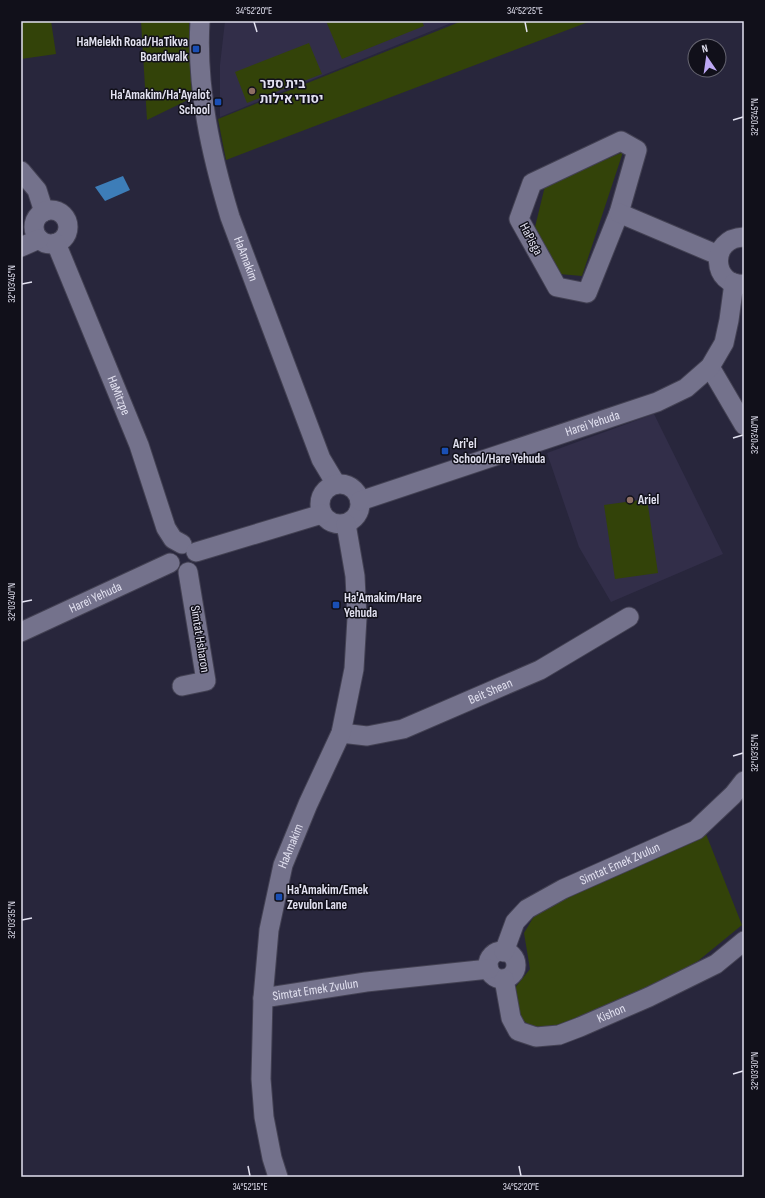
<svg xmlns="http://www.w3.org/2000/svg" width="765" height="1198" font-family="'Sofia Sans Condensed',Heebo,sans-serif">
<rect width="100%" height="100%" fill="#28263c"/>
<path fill="#322e49" d="M 225,21 L 456,21 L 220,117 L 220,65 Z
M 654,414 L 723,554 L 611,602 L 579,547 L 547,453 Z"/>
<path fill="#334309" d="M 21,21 L 51,21 L 56,54 L 21,59 Z
M 141,21 L 189,21 L 192,98 L 147,120 Z
M 326,21 L 422,21 L 424,26 L 342,59 Z
M 462,21 L 591,21 L 226,160 L 218,119 Z
M 309,43 L 322,74 L 247,103 L 235,72 Z
M 623,152 L 582,276 L 559,274 L 535,227 L 545,186 Z
M 647,499 L 658,573 L 615,579 L 604,505 Z
M 706,834 L 742,925 L 698,961 L 657,985 L 556,1028 L 535,1029 L 521,1019 L 514,989 L 530,969 L 524,933 L 536,913 L 601,881 Z"/>
<path fill="#3d7db8" d="M 123,176 L 130,190 L 105,201 L 95,187 Z"/>
<g fill="none" stroke-linecap="round" stroke-linejoin="round">
<g stroke="#434153" stroke-width="21">
<g id="minor">
<path id="s1" d="M 200,21 C 196,88 211,154 230,217 L 321,459 L 336,484"/>
<path d="M 621,141 L 637,150 L 619,213 L 587,293 L 557,287 L 519,219 L 532,183 Z"/>
<path d="M 21,171 L 37,190 L 44,212"/>
<circle cx="51" cy="227" r="17"/>
<path d="M 619,213 L 718,255"/>
<path d="M 744,237 C 708,238 712,287 744,284"/>
<path id="s2" d="M 56,243 L 139,445 L 166,528 L 173,539 L 182,544"/>
<path d="M 21,247 L 39,239"/>
<path d="M 710,367 L 744,425"/>
<circle cx="340" cy="504" r="20"/>
<path id="s3" d="M 360,501 L 657,402 L 686,388 L 710,367 L 724,343 L 729,320 L 734,283"/>
<path d="M 196,552 L 322,514"/>
<path id="s4" d="M 21,632 L 170,563"/>
<path d="M 182,686 L 206,681 L 188,572"/>
<path id="s5" d="M 341,733 L 367,736 L 403,729 L 540,670 L 629,617"/>
<circle cx="502" cy="965" r="14"/>
<path id="s6" d="M 504,952 L 515,922 L 527,909 L 563,889 L 696,830 L 733,795 L 744,781"/>
<path id="s7" d="M 504,979 L 511,1018 L 518,1031 L 536,1037 L 559,1035 L 580,1027 L 649,997 L 716,964 L 744,941"/>
<path id="s8" d="M 263,998 L 366,982 L 489,969"/>
<path id="s9" d="M 278,1177 L 272,1158 L 264,1117 L 261,1079 L 263,998 L 269,930 L 283,865 L 308,804 L 341,733 L 354,669 L 357,618 L 355,576 L 346,524"/>
</g>
</g>
<use href="#minor" stroke="#74728c" stroke-width="19"/>
</g>
<path fill="none" stroke="#e2e1f0" stroke-width="1.5" d="M 254,22 L 257,32M 525,22 L 527,32M 733,120 L 743,117M 22,284 L 32,282M 733,438 L 743,435M 22,602 L 32,600M 733,756 L 743,753M 22,920 L 32,918M 733,1074 L 743,1071M 248,1166 L 250,1176M 519,1166 L 521,1176"/>
<g fill="#1a4fb4" stroke="#11101a" stroke-width="1.5">
<rect x="192" y="45" width="8" height="8" rx="2"/>
<rect x="214" y="98" width="8" height="8" rx="2"/>
<rect x="441" y="447" width="8" height="8" rx="2"/>
<rect x="332" y="601" width="8" height="8" rx="2"/>
<rect x="275" y="893" width="8" height="8" rx="2"/>
</g>
<g fill="#8d6e63" stroke="#11101a" stroke-width="1.5">
<circle cx="252" cy="91" r="4"/>
<circle cx="630" cy="500" r="4"/>
</g>
<g text-anchor="middle" dominant-baseline="central" stroke-width="3" stroke-linejoin="round" paint-order="stroke">
<g font-size="13" font-weight="bold" fill="#e2e1f0" stroke="#11101a" text-anchor="start">
<text x="188" y="42" text-anchor="end">HaMelekh Road/HaTikva<tspan x="188" dy="15">Boardwalk</tspan></text>
<text x="260" y="84">בית ספר<tspan x="260" dy="15">יסודי אילות</tspan></text>
<text x="210" y="95" text-anchor="end">Ha'Amakim/Ha'Ayalot<tspan x="210" dy="15">School</tspan></text>
<text x="453" y="444">Ari'el<tspan x="453" dy="15">School/Hare Yehuda</tspan></text>
<text x="638" y="500">Ariel</text>
<text x="344" y="598">Ha'Amakim/Hare<tspan x="344" dy="15">Yehuda</tspan></text>
<text x="287" y="890">Ha'Amakim/Emek<tspan x="287" dy="15">Zevulon Lane</tspan></text>
</g>
<g font-size="13" fill="#e2e1f0" stroke="#11101a">
<text transform="translate(531 239) rotate(62)">HaPisga</text>
<text stroke="none"><textPath href="#s1" startOffset="244">HaAmakim</textPath></text>
<text stroke="none"><textPath href="#s2" startOffset="165">HaMitzpe</textPath></text>
<text stroke="none"><textPath href="#s3" startOffset="245">Harei Yehuda</textPath></text>
<text stroke="none"><textPath href="#s4" startOffset="82">Harei Yehuda</textPath></text>
<text transform="translate(200 639) rotate(81)">Simtat Hsharon</text>
<text stroke="none"><textPath href="#s5" startOffset="158">Beit Shean</textPath></text>
<text stroke="none"><textPath href="#s9" startOffset="336">HaAmakim</textPath></text>
<text stroke="none"><textPath href="#s6" startOffset="153">Simtat Emek Zvulun</textPath></text>
<text stroke="none"><textPath href="#s8" startOffset="53">Simtat Emek Zvulun</textPath></text>
<text stroke="none"><textPath href="#s7" startOffset="153">Kishon</textPath></text>
</g>
</g>
<rect width="765" height="1198" fill="none" stroke="#11101a" stroke-width="44"/>
<g transform="translate(707 58) rotate(347)"><circle r="19" fill="#11101a" stroke="#656470"/>
<path d="M0-3L7 15L0 10L-7 15Z" fill="#bea9f5"/>
<text y="-6" font-size="11" font-weight="bold" text-anchor="middle" fill="#e2e1f0">N</text>
</g>
<rect x="22" y="22" width="721" height="1154" fill="none" stroke="#e2e1f0" stroke-width="1.5"/>
<g font-size="10" text-anchor="middle" fill="#e2e1f0">
<text x="254" y="14">34°52'20"E</text>
<text x="525" y="14">34°52'25"E</text>
<text transform="translate(754 117) rotate(-90)" y="4">32°03'45"N</text>
<text transform="translate(11 284) rotate(-90)" y="4">32°03'45"N</text>
<text transform="translate(754 435) rotate(-90)" y="4">32°03'40"N</text>
<text transform="translate(11 602) rotate(-90)" y="4">32°03'40"N</text>
<text transform="translate(754 753) rotate(-90)" y="4">32°03'35"N</text>
<text transform="translate(11 920) rotate(-90)" y="4">32°03'35"N</text>
<text transform="translate(754 1071) rotate(-90)" y="4">32°03'30"N</text>
<text x="250" y="1190">34°52'15"E</text>
<text x="521" y="1190">34°52'20"E</text>
</g>
</svg>
